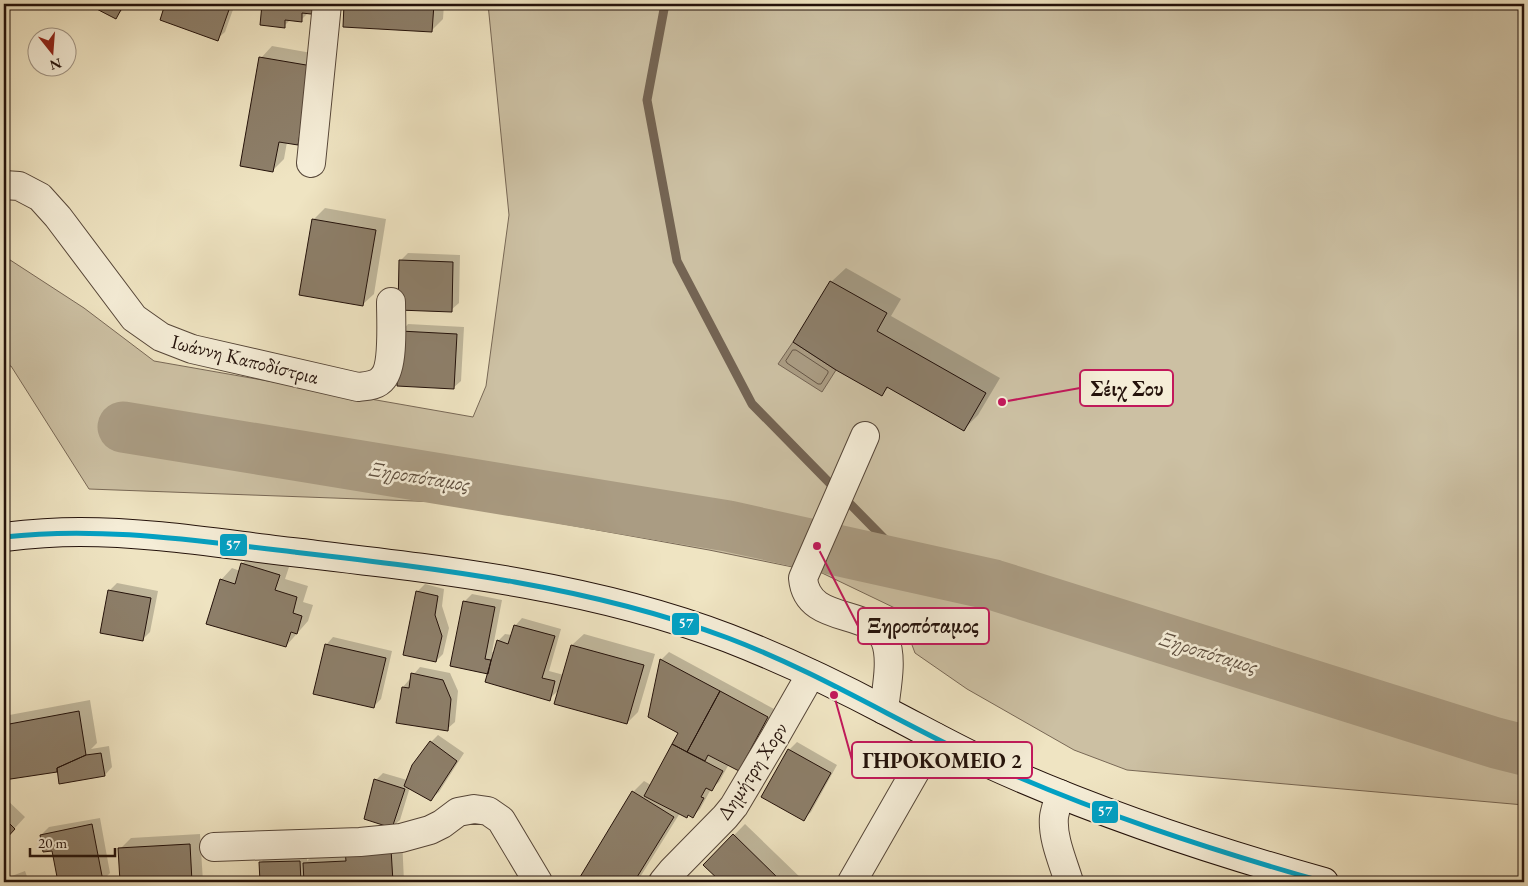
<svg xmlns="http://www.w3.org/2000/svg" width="1528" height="886" font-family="'EB Garamond',serif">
<rect width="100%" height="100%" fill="#efe4c2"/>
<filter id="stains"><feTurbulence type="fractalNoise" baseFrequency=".004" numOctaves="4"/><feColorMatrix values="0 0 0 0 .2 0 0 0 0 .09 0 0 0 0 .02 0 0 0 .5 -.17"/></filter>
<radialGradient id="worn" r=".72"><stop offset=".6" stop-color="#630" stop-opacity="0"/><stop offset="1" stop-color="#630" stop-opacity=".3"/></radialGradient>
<path fill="#ccc0a3" stroke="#786856" d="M 488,4 L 1524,4 L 1524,805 L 1127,770 L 1074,750 L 967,689 L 915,653 L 899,610 L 822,573 L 709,550 L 441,502 L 89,489 L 11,366 L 4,366 L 4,256 L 84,308 L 154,361 L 473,417 L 486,386 L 509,215 Z"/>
<path fill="#aa9c83" stroke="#746453" d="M 793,342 L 836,370 L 822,392 L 778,364 Z"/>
<path fill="#0003" d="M 90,4 L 128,4 L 116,17 Z
M 167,4 L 235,4 L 225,32 L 217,39 L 161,19 Z
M 264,4 L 329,4 L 309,12 L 301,20 L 291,19 L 284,26 L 262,24 Z
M 345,4 L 444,4 L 443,19 L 431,31 L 344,25 Z
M 272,46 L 323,55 L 309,133 L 298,144 L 287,142 L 284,159 L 273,170 L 261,58 Z
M 325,208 L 386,219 L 374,294 L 362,305 L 313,220 Z
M 408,253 L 460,255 L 459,303 L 451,310 L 400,261 Z
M 846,268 L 901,299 L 891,316 L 1000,378 L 978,415 L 964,429 L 889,387 L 882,394 L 831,282 Z
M 408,324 L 464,327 L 461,381 L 453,388 L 401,332 Z
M 253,553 L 290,564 L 285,579 L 308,586 L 303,602 L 313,605 L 308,621 L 286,646 L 221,580 L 232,568 L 240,571 L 242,564 Z
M 117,583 L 158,591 L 150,632 L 142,640 L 110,590 Z
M 425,584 L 444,589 L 442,606 L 449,628 L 443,654 L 436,661 L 417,592 Z
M 472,594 L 502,600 L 492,652 L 495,652 L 498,641 L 505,634 L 512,635 L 515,626 L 522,618 L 561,629 L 549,671 L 564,675 L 572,645 L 584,634 L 655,654 L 638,712 L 627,723 L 560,689 L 549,699 L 490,673 L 464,602 Z
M 333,637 L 392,651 L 381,699 L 373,707 L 326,645 Z
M 669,652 L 774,709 L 746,762 L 738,769 L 729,764 L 719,782 L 711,789 L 700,809 L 693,816 L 689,814 L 687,816 L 680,813 L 637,882 L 578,882 L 633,792 L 644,781 L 651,785 L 680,732 L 649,716 L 661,660 Z
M 420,667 L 450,673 L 458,691 L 455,722 L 447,729 L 398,722 L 403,687 Z
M 90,700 L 97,743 L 91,749 L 109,746 L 112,767 L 105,775 L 60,782 L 58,770 L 4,779 L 4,716 Z
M 438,735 L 464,753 L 439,792 L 431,799 L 410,787 L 400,820 L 392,827 L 376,780 L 383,773 L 407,780 L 431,742 Z
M 797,742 L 837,765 L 811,812 L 803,819 L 789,750 Z
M 4,797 L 25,817 L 4,840 Z
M 100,818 L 110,873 L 103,880 L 93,882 L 59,882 L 53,849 L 41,835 L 49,827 Z
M 745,824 L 805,882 L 723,882 L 705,865 Z
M 200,834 L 203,882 L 121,882 L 120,849 L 131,838 Z
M 402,838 L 404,882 L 261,882 L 260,863 L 268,855 L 307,854 L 307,861 L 315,853 Z
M 25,871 L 29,882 L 4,882 L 4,879 Z"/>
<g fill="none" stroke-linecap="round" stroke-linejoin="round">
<path stroke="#665646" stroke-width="1" d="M 793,350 L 796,350 L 828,371 L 828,373 L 821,384 L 818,384 L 787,363 L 786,361 Z"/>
<path stroke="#746453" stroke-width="9" d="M 665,4 L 647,100 L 677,261 L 752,404 L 911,566"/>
<path stroke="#aa9c83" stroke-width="51" d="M 123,427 L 728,526 L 994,585 L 1496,743 L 1524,750"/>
</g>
<path fill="#8d7f6a" stroke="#23110a" d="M 87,4 L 124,4 L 116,19 Z
M 165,4 L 231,4 L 218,41 L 160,20 Z
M 262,4 L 321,4 L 320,15 L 302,13 L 302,22 L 285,20 L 285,28 L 260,25 Z
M 344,4 L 434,4 L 432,32 L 343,27 Z
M 259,57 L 312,66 L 298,145 L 279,142 L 273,172 L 240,166 Z
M 312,219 L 376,230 L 363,306 L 299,295 Z
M 399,260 L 453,262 L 452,312 L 398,310 Z
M 830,281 L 887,313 L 877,331 L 986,393 L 964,431 L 887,387 L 882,396 L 836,370 L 793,342 Z
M 400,331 L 457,334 L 454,389 L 397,386 Z
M 241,563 L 280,575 L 275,590 L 297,597 L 293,613 L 302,616 L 297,634 L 291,632 L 286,647 L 206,624 L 220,579 L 235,584 Z
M 108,590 L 151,598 L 143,641 L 100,633 Z
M 416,591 L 438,596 L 435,615 L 442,636 L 436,662 L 403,655 Z
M 463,601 L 495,607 L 485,659 L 491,660 L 488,674 L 450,666 Z
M 514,625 L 555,636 L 542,678 L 555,681 L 550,701 L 485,682 L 497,640 L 508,644 Z
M 325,644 L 386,658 L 374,708 L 313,694 Z
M 571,645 L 644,665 L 627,724 L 554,704 Z
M 660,659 L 720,691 L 687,752 L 672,744 L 678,733 L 648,717 Z
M 411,673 L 443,680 L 451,699 L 448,731 L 396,723 L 402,687 L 409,688 Z
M 720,691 L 768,717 L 739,771 L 708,755 L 705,761 L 687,752 Z
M 79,711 L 86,755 L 57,768 L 57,772 L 4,780 L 4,725 Z
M 430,741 L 457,761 L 431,801 L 404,786 L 412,765 Z
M 672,744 L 723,771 L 712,791 L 706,788 L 701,797 L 704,798 L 693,818 L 688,815 L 687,818 L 644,796 Z
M 788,749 L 831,773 L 804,821 L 761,797 Z
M 101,753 L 105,776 L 59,784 L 57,768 L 86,755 Z
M 374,779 L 405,789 L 392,828 L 364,819 Z
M 632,791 L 674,817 L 634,882 L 577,882 Z
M 4,818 L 15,829 L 4,841 Z
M 92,824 L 103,881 L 58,882 L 52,851 L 43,852 L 40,835 Z
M 733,834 L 782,882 L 721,882 L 703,865 Z
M 190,844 L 192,882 L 120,882 L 118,848 Z
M 391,849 L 393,882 L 304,882 L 303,863 L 346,861 L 345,851 Z
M 300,861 L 301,882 L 260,882 L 259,862 Z
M 18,878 L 19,882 L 5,882 Z"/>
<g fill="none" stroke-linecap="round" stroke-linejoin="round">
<g stroke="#564638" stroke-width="30">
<path id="minor" d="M 311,163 L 327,4
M 4,185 L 19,186 L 40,197 L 58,217 L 134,318 L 161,337 L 192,349 L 358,387 C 367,386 377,386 383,378 C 394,366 391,320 391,302
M 865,436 L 803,578 C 807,625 870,608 885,640 C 893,659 886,690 884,710
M 1060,794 C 1058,802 1055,810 1054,817 C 1052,838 1063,862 1069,882
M 214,847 L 360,842 L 401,838 L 430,830 L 442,824 L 458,812 L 474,809 L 488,811 L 501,820 L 538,882
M 663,882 L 672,871 L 725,817 L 734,806 L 775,737 L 811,674
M 852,882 L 935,737"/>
</g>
<g stroke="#23110a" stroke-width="30">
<path id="secondary" d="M 4,537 C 29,534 55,532 80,532 C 154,532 228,545 301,553 C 445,570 592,586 728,638 C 782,659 835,684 886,711 C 919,728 951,746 985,762 C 1094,812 1209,850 1324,882"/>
</g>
<use href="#minor" stroke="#f5edd7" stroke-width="28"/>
<use href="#secondary" stroke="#f5edd7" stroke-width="28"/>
<g stroke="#f5edd7" stroke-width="9">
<path id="bus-1" d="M 4,537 C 102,526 197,541 294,552 C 441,569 589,586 728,638 C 818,672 898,722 984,762 C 1094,812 1208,849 1324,882"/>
</g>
<use href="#bus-1" stroke="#02a1c4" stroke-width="5"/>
</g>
<g text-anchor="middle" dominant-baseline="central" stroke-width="5" stroke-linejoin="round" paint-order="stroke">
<g font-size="20" fill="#23110a" stroke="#f5edd7">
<text transform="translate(245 359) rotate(14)">Ιωάννη Καποδίστρια</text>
<text transform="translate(752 771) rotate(-57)">Δημήτρη Χορν</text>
</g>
<g font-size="21" font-style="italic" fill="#605040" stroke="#f5edd7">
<text transform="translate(420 476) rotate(9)">Ξηροπόταμος</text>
<text transform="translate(1209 652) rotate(17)">Ξηροπόταμος</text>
</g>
</g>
<path fill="none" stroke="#c2185b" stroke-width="2" d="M1002 402L1080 388M817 546L858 626M834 695L852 760"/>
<g fill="#c2185b" stroke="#f5edd7" stroke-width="2">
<circle cx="1002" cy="402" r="5"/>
<circle cx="817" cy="546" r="5"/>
<circle cx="834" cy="695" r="5"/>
</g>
<g fill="#f5edd7" stroke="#c2185b" stroke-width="2">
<rect x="1080" y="370" width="93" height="36" rx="5"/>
<rect x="858" y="608" width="131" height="36" rx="5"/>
<rect x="852" y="742" width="180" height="36" rx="5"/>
</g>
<g font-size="21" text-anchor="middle" font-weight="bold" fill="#23110a">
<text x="1127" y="396">Σέιχ Σου</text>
<text x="923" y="633">Ξηροπόταμος</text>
<text x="942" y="768">ΓΗΡΟΚΟΜΕΙΟ 2</text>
</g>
<g stroke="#f5edd7" stroke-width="2">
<rect x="219" y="533" width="29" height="24" rx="5" fill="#02a1c4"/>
<rect x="671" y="612" width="29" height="24" rx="5" fill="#02a1c4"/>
<rect x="1091" y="800" width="28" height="24" rx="5" fill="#02a1c4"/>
</g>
<g font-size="14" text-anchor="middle" font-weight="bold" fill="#fff">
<text x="233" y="550">57</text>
<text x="686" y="628">57</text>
<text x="1105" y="816">57</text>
</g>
<rect width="1528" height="886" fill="none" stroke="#efe4c2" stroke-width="20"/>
<rect x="5" y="5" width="1518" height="876" fill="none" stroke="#23110a" stroke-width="2.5"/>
<rect x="10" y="10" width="1508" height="866" fill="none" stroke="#23110a"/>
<g transform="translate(52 52) rotate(163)"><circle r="24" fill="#f5edd7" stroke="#a19585"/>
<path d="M0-4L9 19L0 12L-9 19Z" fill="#8f2418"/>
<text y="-8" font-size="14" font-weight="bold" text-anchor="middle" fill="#23110a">N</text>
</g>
<path d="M30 848v8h85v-8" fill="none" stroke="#23110a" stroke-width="2.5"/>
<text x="38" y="848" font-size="15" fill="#23110a" stroke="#f5edd7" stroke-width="4" paint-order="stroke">20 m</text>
<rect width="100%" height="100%" filter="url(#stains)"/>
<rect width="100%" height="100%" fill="url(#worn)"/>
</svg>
